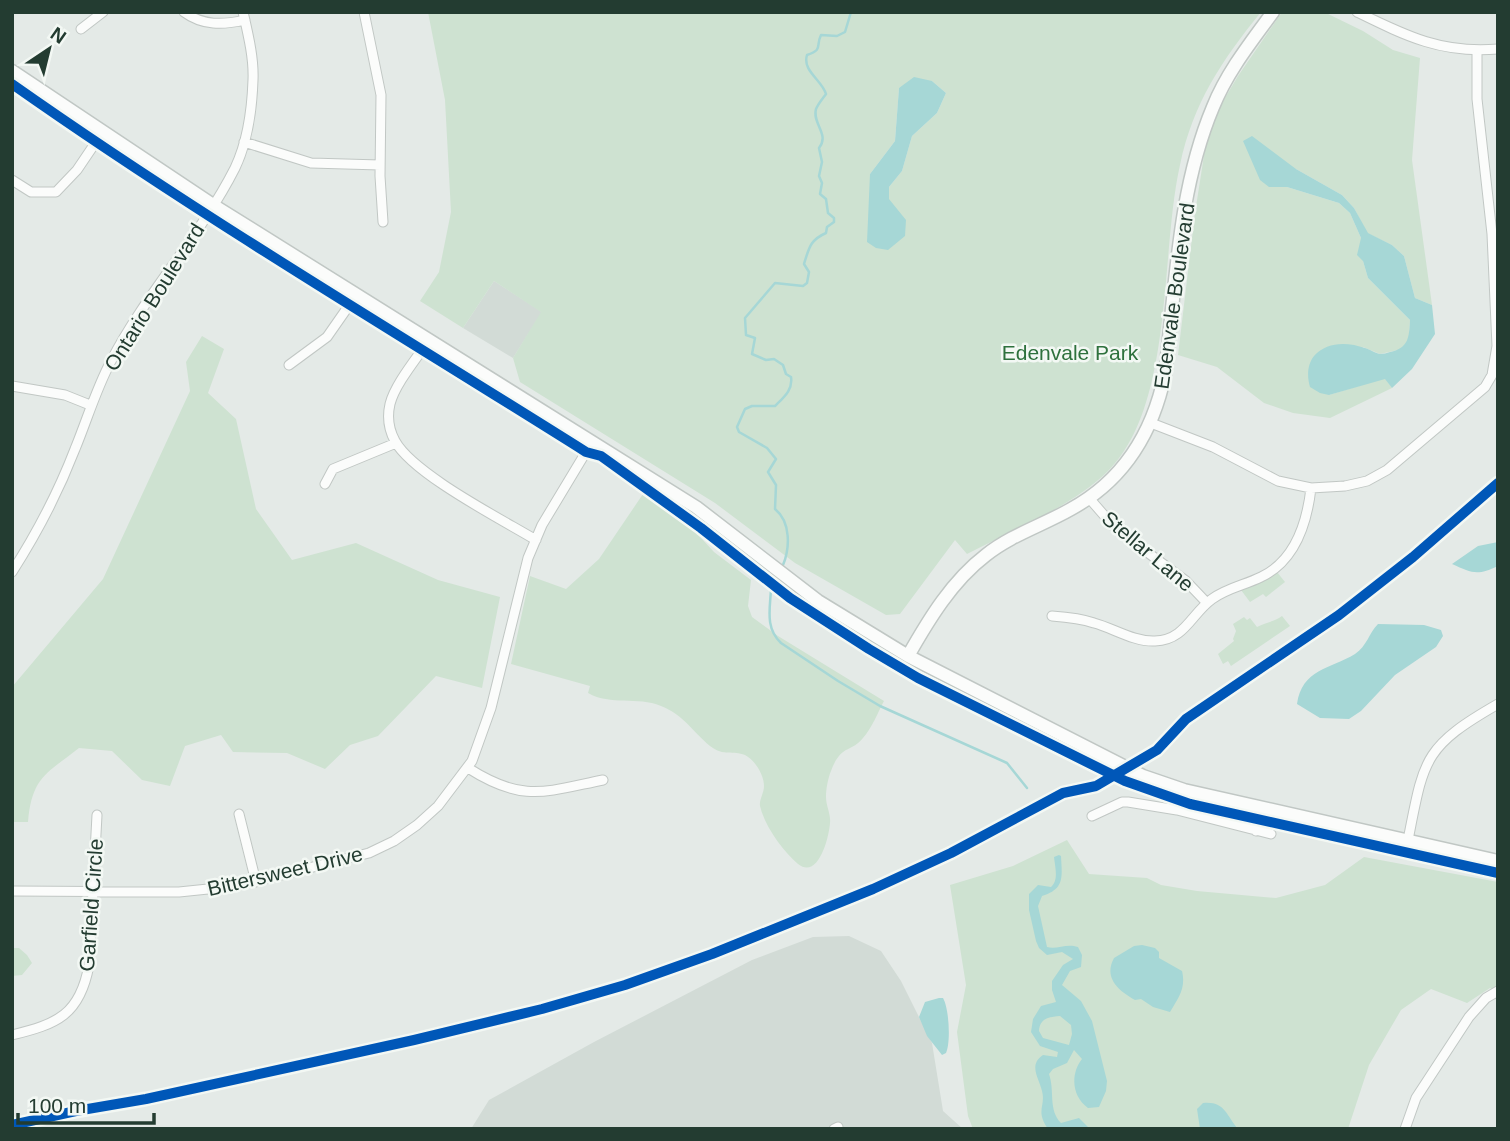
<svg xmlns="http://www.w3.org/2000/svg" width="1510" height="1141" font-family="Arial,sans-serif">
<rect width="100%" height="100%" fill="#e4eae7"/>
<path fill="#d2dbd6" d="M 494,281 L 542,312 L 513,358 L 463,328 Z
M 849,936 L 881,951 L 901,981 L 932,1043 L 943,1111 L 963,1129 L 471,1129 L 489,1100 L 594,1042 L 752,960 L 813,937 Z"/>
<path fill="#cee2d1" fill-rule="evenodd" d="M 428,12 L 1261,12 C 1222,60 1193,103 1180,165 C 1160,253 1174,404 1109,470 C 1075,505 1011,531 967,554 L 955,540 L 900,614 L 886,615 L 795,563 L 715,503 L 520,382 L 513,358 L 541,312 L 494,281 L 463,328 L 420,301 L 439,272 L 451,212 L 445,100 ZM 932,81 L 946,93 L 937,113 L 912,136 L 902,171 L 889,187 L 889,199 L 870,198 L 870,174 L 895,141 L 899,88 Z
M 1282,12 L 1324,12 L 1363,31 L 1393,50 L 1420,58 L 1412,160 L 1432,305 L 1415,298 L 1404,256 L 1392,245 L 1367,233 L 1354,208 L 1342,195 L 1296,169 L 1269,187 L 1287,187 L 1339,203 L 1350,213 L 1361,238 L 1363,261 L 1368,278 L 1410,320 L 1409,338 L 1405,346 L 1398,350 L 1380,354 L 1363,347 L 1329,395 L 1385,378 L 1392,388 L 1330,418 L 1293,413 L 1264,403 L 1217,367 L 1178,355 L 1195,213 L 1205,149 L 1216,113 L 1238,76 Z
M 202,336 L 224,349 L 208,393 L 236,419 L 256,509 L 292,560 L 356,543 L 438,580 L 500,597 L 482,688 L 436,676 L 378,736 L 350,745 L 325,769 L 287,753 L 233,752 L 221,735 L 185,746 L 170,786 L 142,780 L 112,751 L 79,748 C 46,774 32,777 28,822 L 12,822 L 12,687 L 103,579 L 190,391 L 186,362 Z
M 643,494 L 691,527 L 714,552 L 751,580 L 748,606 L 752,617 L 778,636 L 884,701 C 878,712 872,728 863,738 C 851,753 841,744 831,771 C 828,778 826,789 826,797 C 826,806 831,814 830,823 C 829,838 818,880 798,864 C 783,851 765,827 760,806 C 759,800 764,793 764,786 C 764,775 755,760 745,755 C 733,750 724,757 710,746 C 692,731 684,715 661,706 C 637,696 611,706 588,693 L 590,686 L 511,664 L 530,576 L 566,589 L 599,559 Z
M 1277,572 L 1285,582 L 1266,597 L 1263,594 L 1250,602 L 1241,590 L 1262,582 Z
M 1282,616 L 1290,626 L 1231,666 L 1228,661 L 1223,664 L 1218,654 L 1234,641 L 1233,639 L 1236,631 L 1233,624 L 1244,617 L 1247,620 L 1250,618 L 1257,627 C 1266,622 1274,622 1282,616 Z
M 1067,840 L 1089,874 L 1147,878 L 1161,885 L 1197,891 L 1276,898 L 1325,885 L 1364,857 L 1498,882 L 1498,994 L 1490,988 L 1467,1003 L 1431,989 L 1401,1010 L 1369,1065 L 1348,1129 L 973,1129 L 968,1116 L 957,1032 L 966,985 L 950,885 L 1013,866 Z
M 12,948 L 19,948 L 27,955 L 32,963 L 22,975 L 12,976 Z"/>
<path fill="#a6d7d6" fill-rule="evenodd" d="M 914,77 L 932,81 L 946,93 L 937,113 L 912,136 L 902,171 L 889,187 L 889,199 L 906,220 L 905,236 L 888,250 L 876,248 L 867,242 L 870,174 L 895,141 L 899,88 Z
M 1252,136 L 1296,169 L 1342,195 L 1354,208 L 1368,233 L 1392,245 L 1404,256 L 1415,298 L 1432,305 L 1435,334 L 1412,369 L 1392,388 L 1385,379 L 1329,395 L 1320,393 L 1310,387 C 1307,377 1307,365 1314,356 C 1327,341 1348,342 1365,348 C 1369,349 1375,353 1380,354 C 1383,354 1387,353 1390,352 C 1409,348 1409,337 1410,320 L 1368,278 L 1363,261 L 1357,255 L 1361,238 L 1350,213 L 1339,203 L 1287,187 L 1269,187 L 1260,180 L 1243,141 Z
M 1498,542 L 1498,566 C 1477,576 1472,573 1452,564 L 1478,546 Z
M 1378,624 L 1424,625 L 1441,630 L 1443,636 L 1436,647 L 1395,675 L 1361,711 L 1349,719 L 1320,718 L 1297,704 C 1302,669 1330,669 1355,654 C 1367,646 1369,633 1378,624 Z
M 1059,855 L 1061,856 C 1062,877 1065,889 1042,896 L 1038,906 L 1047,947 C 1057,950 1066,943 1078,947 L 1082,955 L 1081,967 L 1070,971 L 1062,985 L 1081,1001 L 1092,1021 L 1107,1081 L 1106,1091 L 1099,1107 L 1088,1108 C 1072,1097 1070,1074 1082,1059 L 1074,1050 L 1067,1063 L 1053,1069 L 1049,1074 C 1055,1091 1048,1110 1061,1123 L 1079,1118 L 1090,1129 L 1048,1129 C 1035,1110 1046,1107 1042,1091 C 1039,1078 1028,1065 1043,1055 L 1057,1057 L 1058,1052 L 1040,1046 L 1031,1032 L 1033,1019 L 1041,1006 L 1056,1002 L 1052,990 L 1052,981 L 1063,965 L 1073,959 L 1062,952 L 1047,955 L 1039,948 L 1036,941 L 1029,910 L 1029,894 L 1038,885 L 1051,887 C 1059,880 1055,867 1054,857 ZM 1060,1016 L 1071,1025 L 1072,1034 L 1069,1045 L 1043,1038 L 1039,1031 C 1040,1018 1049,1017 1060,1016 Z
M 1142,945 L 1155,948 L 1159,952 L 1159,958 L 1182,971 C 1186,988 1179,997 1170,1012 L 1153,1007 L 1141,999 L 1135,1000 C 1119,991 1103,978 1114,958 L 1134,946 Z
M 939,998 L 943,998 C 949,1008 951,1042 946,1053 L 942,1055 L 927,1036 L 919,1017 L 925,1002 Z
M 1203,1103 C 1225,1101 1226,1115 1238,1129 L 1200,1129 L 1197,1109 Z"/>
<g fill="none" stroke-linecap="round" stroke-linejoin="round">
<path stroke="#a6d7d6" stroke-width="2.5" d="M 783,565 C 790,548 791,522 775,509 L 776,485 L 768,472 L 776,459 L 767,448 L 739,432 L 737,427 L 745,409 L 752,406 L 775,406 C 784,397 793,390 791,377 L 786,374 L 783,365 L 774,359 L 766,360 L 752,354 L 755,338 L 746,335 L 745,318 L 775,283 L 803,286 L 807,283 L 809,272 L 804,264 C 809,248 810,240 826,233 L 827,227 L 834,222 L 834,218 L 828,213 L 826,199 L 820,194 L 822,183 L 819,176 L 822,162 L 819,148 C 830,134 812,124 816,109 C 818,104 823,98 826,94 C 822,80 802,71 807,55 C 824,49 815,47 821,35 L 837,36 L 845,32 L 851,12
M 771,589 C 770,609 765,628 781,643 L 838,681 L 880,706 L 1007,763 L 1027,788"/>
<g stroke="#c1c7c4" stroke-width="11">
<path id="street" d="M 184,12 C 203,26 223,25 245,20
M 364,12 L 381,95 L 380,176 L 383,222
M 1357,12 C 1406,36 1442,54 1498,49
M 81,29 L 103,12
M 244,142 L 311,163 L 380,165
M 12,180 L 31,192 L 56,192 L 77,170 L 102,133
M 429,340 C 417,358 395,384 390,404 C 387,417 389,430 395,441 C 413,474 501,519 536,540
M 289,365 L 327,337 L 357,294
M 12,386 L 65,395 L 90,405
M 1151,423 L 1213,447 L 1278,481 L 1311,488 L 1345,486 L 1367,481 L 1387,470 L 1485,387 L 1492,375 L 1497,346 L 1492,234 L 1477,99 L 1477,51
M 325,484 L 333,469 L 396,443
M 1089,498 L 1116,529 L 1186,581 L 1207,603
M 12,572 C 37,533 58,493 75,449 C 87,420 96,389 111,361 C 146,293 200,237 235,168 C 247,143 252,109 253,80 C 254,58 248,34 243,12
M 1052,616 C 1066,617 1080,618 1094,623 C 1113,628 1134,642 1155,641 C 1185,640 1191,614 1212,599 C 1227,588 1245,585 1261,577 C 1295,561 1307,523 1311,488
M 468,768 C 523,803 544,792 603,780
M 1177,810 L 1271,834
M 239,814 L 256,882
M 1092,816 L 1122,802 L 1128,802 L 1177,810 L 1184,790
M 1256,831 L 1261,809
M 1408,840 C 1424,759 1423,747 1498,704
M 12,891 L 179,892 L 237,886 L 369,853 L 394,841 L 417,825 L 438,806 L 472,761 L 491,708 L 528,558 L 542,525 L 592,442
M 12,1035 C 57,1024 80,1015 89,965 L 97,815
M 834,1129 L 838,1127
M 1405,1129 L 1416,1098 L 1469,1017 L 1486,998 L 1498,991"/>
</g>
<g stroke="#c0c7c4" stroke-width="15">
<path id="secondary" d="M 12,71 L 213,205 L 696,507 L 818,601 L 908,656 L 1143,776 L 1184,790 L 1498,861
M 908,656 C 929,619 952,581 986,555 C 1011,535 1043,525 1071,509 C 1124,480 1153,432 1165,374 C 1176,285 1178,190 1213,107 C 1227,72 1251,42 1273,12"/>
</g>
<use href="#street" stroke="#fbfcfb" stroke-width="9"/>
<use href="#secondary" stroke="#fbfcfb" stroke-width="12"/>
<g stroke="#f3f8f4" stroke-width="15">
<path id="cycleway" d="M 12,84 C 198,215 394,331 586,452 L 601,456 L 701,528 L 790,598 L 869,649 L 918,678 L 1125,781 L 1190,804 L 1498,873
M 12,1125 L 76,1111 L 146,1099 L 414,1040 L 542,1009 L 625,985 L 712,954 L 873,889 L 951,853 L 1063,793 L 1096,786 L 1157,750 L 1186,719 L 1339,615 L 1413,557 L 1498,483"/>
</g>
<use href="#cycleway" stroke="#0057b8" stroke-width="10"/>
</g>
<g text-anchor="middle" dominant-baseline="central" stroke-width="5" stroke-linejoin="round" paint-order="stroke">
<g font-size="21" fill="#233c31" stroke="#f3f8f4">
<text transform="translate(1174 296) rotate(-82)">Edenvale Boulevard</text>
<text transform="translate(154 297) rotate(-58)">Ontario Boulevard</text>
<text transform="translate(1148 551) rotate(40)">Stellar Lane</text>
<text transform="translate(285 871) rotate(-13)">Bittersweet Drive</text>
<text transform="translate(91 905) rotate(-86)">Garfield Circle</text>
</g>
<g font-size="21" fill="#2e713d" stroke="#f3f8f4">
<text x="1070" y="352">Edenvale Park</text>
</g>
</g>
<rect width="1510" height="1141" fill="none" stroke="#233c31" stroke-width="28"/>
<g transform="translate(49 49) rotate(35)" stroke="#f3f8f4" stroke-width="5" paint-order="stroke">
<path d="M0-5L12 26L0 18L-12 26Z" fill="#233c31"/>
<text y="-10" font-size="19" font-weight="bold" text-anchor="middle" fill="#233c31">N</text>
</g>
<path d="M18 1113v10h136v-10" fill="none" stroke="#233c31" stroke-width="3.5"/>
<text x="28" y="1113" font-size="21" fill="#233c31" stroke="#f3f8f4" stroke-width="5" paint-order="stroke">100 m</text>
</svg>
